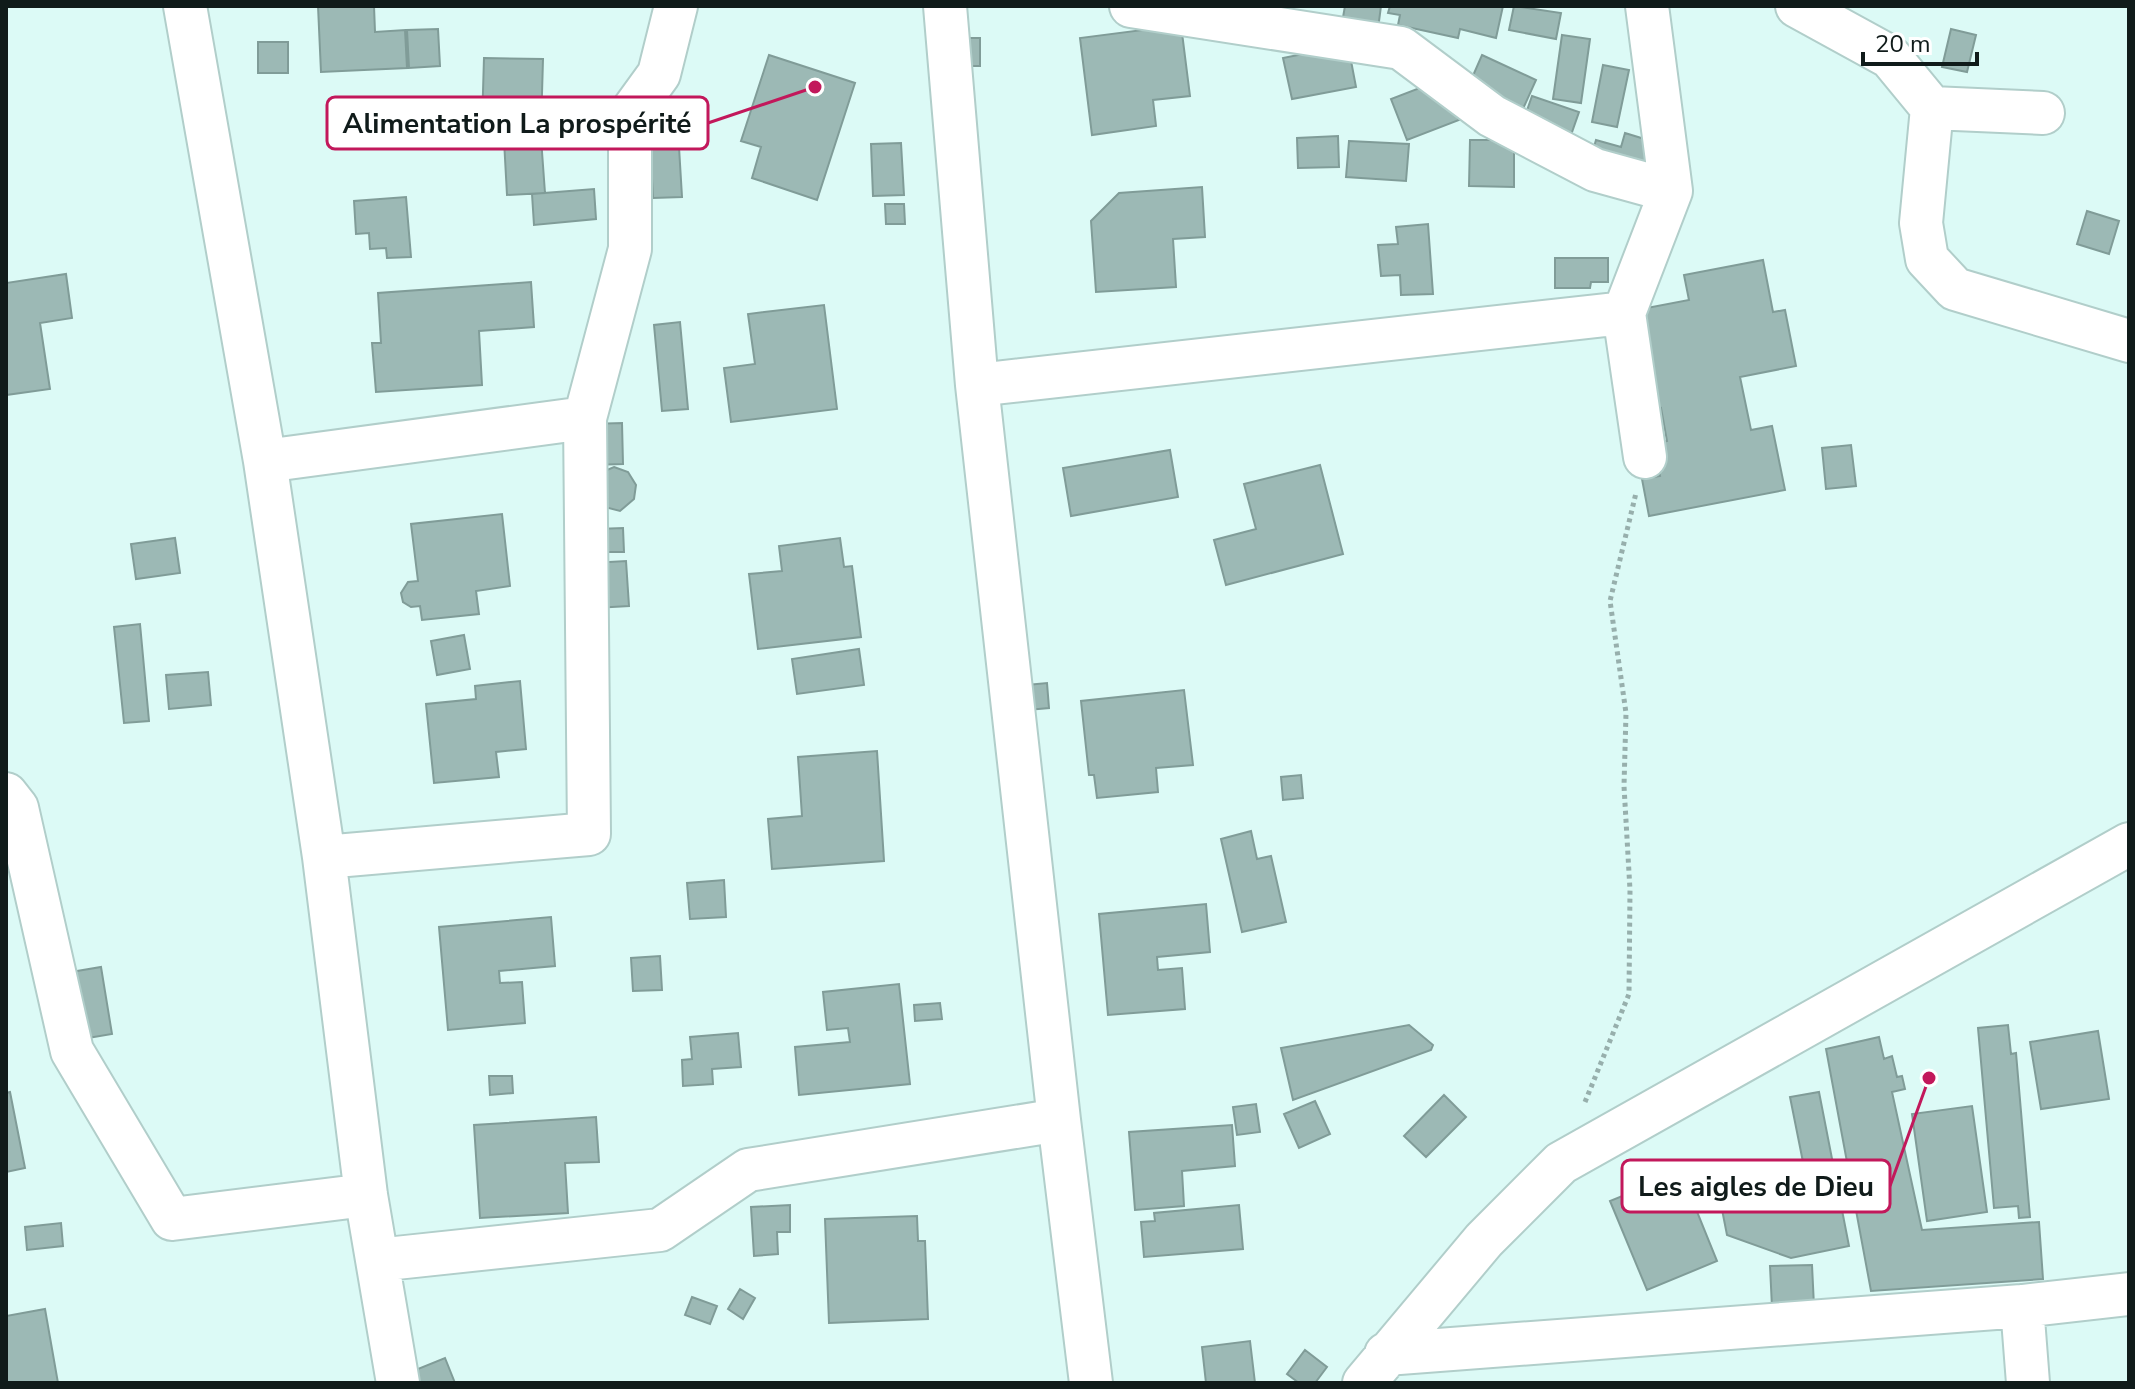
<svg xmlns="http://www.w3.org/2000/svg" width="2135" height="1389" font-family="'Nunito Sans',sans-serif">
<rect width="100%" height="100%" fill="#dcfaf6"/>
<path fill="#9cb9b5" stroke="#809c98" stroke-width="2" d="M 318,6 L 374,6 L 375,32 L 405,30 L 407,68 L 321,72 Z
M 1345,6 L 1381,6 L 1378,29 L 1342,23 Z
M 1390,6 L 1503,6 L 1496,38 L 1460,29 L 1458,38 L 1398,25 L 1400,15 L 1388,13 Z
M 1514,6 L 1561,13 L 1556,39 L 1509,30 Z
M 1181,25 L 1190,96 L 1153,100 L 1156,126 L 1092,135 L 1080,38 Z
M 438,29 L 440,66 L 409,68 L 407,30 Z
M 1951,29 L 1976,35 L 1967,72 L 1942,67 Z
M 1562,35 L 1590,39 L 1581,103 L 1553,99 Z
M 958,38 L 980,38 L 980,66 L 957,66 Z
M 258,42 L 288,42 L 288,73 L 258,73 Z
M 1348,45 L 1356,87 L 1292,99 L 1283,58 Z
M 769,55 L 855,83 L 817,200 L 752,178 L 761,147 L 741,141 Z
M 1482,55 L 1536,80 L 1522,111 L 1468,87 Z
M 484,58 L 543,59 L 541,128 L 482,125 Z
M 1603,65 L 1629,70 L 1617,127 L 1592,122 Z
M 1443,79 L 1459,120 L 1407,140 L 1391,99 Z
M 1532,96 L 1579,112 L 1571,135 L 1524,119 Z
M 1625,133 L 1651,141 L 1640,179 L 1589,164 L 1596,140 L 1621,147 Z
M 1338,136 L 1339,167 L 1298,168 L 1297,138 Z
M 541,138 L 545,193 L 507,195 L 504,140 Z
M 1470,140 L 1514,140 L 1514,187 L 1469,186 Z
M 1349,141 L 1409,144 L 1406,181 L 1346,177 Z
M 901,143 L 904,195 L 873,196 L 871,144 Z
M 679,147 L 682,197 L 653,198 L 652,179 L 640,180 L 638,148 Z
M 1202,187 L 1205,237 L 1173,239 L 1176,287 L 1096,292 L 1091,221 L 1119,193 Z
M 594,189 L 596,219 L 534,225 L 532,194 Z
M 406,197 L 411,257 L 387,258 L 386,248 L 370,249 L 369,233 L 356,234 L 354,201 Z
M 885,204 L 904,204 L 905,224 L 886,224 Z
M 2087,211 L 2119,221 L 2109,254 L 2077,244 Z
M 1428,224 L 1433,294 L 1401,295 L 1400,275 L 1381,276 L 1378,245 L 1398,244 L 1396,227 Z
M 1555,258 L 1608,258 L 1608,282 L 1591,282 L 1590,288 L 1555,288 Z
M 1763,260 L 1773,312 L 1785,310 L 1796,366 L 1740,377 L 1751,430 L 1772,426 L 1785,490 L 1649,516 L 1642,479 L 1660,476 L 1653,444 L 1667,441 L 1661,408 L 1651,410 L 1631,311 L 1689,300 L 1684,275 Z
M 66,274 L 72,318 L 40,323 L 50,389 L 6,395 L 6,283 Z
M 531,282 L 534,327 L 479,331 L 482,385 L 376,392 L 372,343 L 381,343 L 378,293 Z
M 824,305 L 837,409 L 731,422 L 724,368 L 755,364 L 748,314 Z
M 680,322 L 688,409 L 662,411 L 654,325 Z
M 622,423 L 623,464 L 591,465 L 590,424 Z
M 1851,445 L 1856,486 L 1826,489 L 1822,448 Z
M 1170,450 L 1178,497 L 1071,516 L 1063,468 Z
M 1320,465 L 1343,554 L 1226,585 L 1214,540 L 1256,529 L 1244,484 Z
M 614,467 L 628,472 L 636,485 L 634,499 L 620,511 L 601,506 L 600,473 Z
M 502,514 L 510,586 L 476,591 L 479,614 L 422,620 L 420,606 L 411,607 L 403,602 L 401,593 L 408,582 L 418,581 L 411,524 Z
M 623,528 L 624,552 L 597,552 L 597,529 Z
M 175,538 L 180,573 L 136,579 L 131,544 Z
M 840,538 L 844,567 L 852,566 L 861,637 L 758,649 L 749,574 L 782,571 L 779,546 Z
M 626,561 L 629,606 L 595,608 L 592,563 Z
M 140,624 L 149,721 L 124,723 L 114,627 Z
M 464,635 L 470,669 L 437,675 L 431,641 Z
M 859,649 L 864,685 L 797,694 L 792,659 Z
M 208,672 L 211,705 L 169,709 L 166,675 Z
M 520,681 L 526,749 L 496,752 L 499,777 L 434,783 L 426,704 L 476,699 L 475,686 Z
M 1047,683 L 1049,708 L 1028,710 L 1027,685 Z
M 1184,690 L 1193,765 L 1156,768 L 1158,792 L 1097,798 L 1094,775 L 1089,775 L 1081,701 Z
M 877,751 L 884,861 L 772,869 L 768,819 L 802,816 L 798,757 Z
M 1301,775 L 1303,798 L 1283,800 L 1281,777 Z
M 1251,831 L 1257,859 L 1271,856 L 1286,922 L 1242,932 L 1221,839 Z
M 724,880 L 726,917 L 690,919 L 687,883 Z
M 1206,904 L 1210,952 L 1157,957 L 1158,970 L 1182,968 L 1185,1009 L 1108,1015 L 1099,914 Z
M 551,917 L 555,966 L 499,971 L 500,983 L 522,982 L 525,1023 L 448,1030 L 439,927 Z
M 660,956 L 662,990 L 633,991 L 631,958 Z
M 101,967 L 112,1034 L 64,1042 L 53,975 Z
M 899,984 L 910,1084 L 799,1095 L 795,1047 L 850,1042 L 848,1028 L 827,1030 L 823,992 Z
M 940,1003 L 942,1019 L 915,1021 L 914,1005 Z
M 1409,1025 L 1433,1045 L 1431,1050 L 1293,1100 L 1281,1048 Z
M 2008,1025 L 2011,1054 L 2016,1053 L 2030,1217 L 2019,1218 L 2018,1206 L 1994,1208 L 1978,1028 Z
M 2098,1031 L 2109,1099 L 2041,1109 L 2030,1042 Z
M 738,1033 L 741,1067 L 712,1069 L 713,1084 L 683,1086 L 682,1060 L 692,1059 L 690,1037 Z
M 1879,1037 L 1884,1059 L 1892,1056 L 1897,1077 L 1902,1076 L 1905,1089 L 1892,1092 L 1922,1230 L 2039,1222 L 2043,1279 L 1871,1291 L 1826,1049 Z
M 489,1076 L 512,1076 L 513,1093 L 490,1095 Z
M 10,1092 L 25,1168 L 6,1172 L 6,1093 Z
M 1819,1092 L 1849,1246 L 1791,1258 L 1727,1235 L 1717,1184 L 1804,1167 L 1790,1097 Z
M 1444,1095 L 1466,1117 L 1426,1157 L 1404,1136 Z
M 1315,1101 L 1330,1134 L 1299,1148 L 1284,1114 Z
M 1256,1104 L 1260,1132 L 1237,1135 L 1233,1107 Z
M 1972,1106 L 1987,1212 L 1927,1221 L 1912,1114 Z
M 596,1117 L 599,1162 L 565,1163 L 568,1213 L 480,1218 L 474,1125 Z
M 1232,1125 L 1235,1166 L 1182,1171 L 1184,1206 L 1135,1210 L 1129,1132 Z
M 1681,1172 L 1717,1261 L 1647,1290 L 1610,1201 Z
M 790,1205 L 790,1232 L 777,1232 L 778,1254 L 754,1256 L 751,1207 Z
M 1239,1205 L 1243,1249 L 1144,1257 L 1141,1222 L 1155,1221 L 1154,1213 Z
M 917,1216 L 918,1241 L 925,1241 L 928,1319 L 829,1323 L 825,1219 Z
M 61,1223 L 63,1246 L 27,1250 L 25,1227 Z
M 1812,1265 L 1814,1306 L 1772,1307 L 1770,1266 Z
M 740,1289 L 755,1298 L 743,1319 L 728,1309 Z
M 692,1297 L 717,1306 L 710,1324 L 685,1315 Z
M 45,1309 L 58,1383 L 6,1383 L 6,1316 Z
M 1250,1341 L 1255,1383 L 1206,1383 L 1202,1347 Z
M 1305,1350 L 1327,1367 L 1315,1383 L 1299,1383 L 1287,1374 Z
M 445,1358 L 455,1383 L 412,1383 L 408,1373 Z"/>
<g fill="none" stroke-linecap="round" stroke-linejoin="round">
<g stroke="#b1ceca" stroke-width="46">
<path id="minor" d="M 185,6 L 265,461 L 324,857 L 366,1195 L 398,1383
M 945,6 L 977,385 L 1059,1120 L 1091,1383
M 1131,6 L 1401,48 L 1492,116 L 1595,170 L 1671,191
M 1797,6 L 1890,57 L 1932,108 L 1921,223 L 1927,259 L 1955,289 L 2129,341
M 1932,108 L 2043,113
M 977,385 L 1624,313
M 1645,457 L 1624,313 L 1671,191 L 1647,6
M 265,461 L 585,418 L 630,249 L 630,114 L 659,74 L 676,6
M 6,794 L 17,808 L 72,1051 L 172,1219 L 366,1195
M 324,857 L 589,834 L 585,418
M 377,1260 L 660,1230 L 748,1170 L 1059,1120
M 2022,1306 L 2028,1383
M 1386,1354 L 2022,1306 L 2129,1294
M 1364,1383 L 1484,1240 L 1561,1163 L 2129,844"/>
</g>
<path stroke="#97afac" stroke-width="5" stroke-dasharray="4 4" stroke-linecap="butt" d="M 1585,1102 L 1629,994 L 1630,890 L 1624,786 L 1626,713 L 1610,601 L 1636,493"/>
<use href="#minor" stroke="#fff" stroke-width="42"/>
</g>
<path fill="none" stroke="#c2185b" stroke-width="3" d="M815 87L708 123M1929 1078L1890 1186"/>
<g fill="#c2185b" stroke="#fff" stroke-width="3">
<circle cx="815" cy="87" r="8"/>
<circle cx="1929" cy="1078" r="8"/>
</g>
<g fill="#fff" stroke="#c2185b" stroke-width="3">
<rect x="327" y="97" width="381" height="52" rx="8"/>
<rect x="1622" y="1160" width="268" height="52" rx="8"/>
</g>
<g font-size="28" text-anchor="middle" font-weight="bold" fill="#101b1a">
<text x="517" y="133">Alimentation La prospérité</text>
<text x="1756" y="1196">Les aigles de Dieu</text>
</g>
<rect width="2135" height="1389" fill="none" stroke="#101b1a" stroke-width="16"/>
<path d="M1863 52v12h114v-12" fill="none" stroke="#101b1a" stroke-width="4"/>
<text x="1875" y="52" font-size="24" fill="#101b1a" stroke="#ffffff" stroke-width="6" paint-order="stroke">20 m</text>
</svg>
